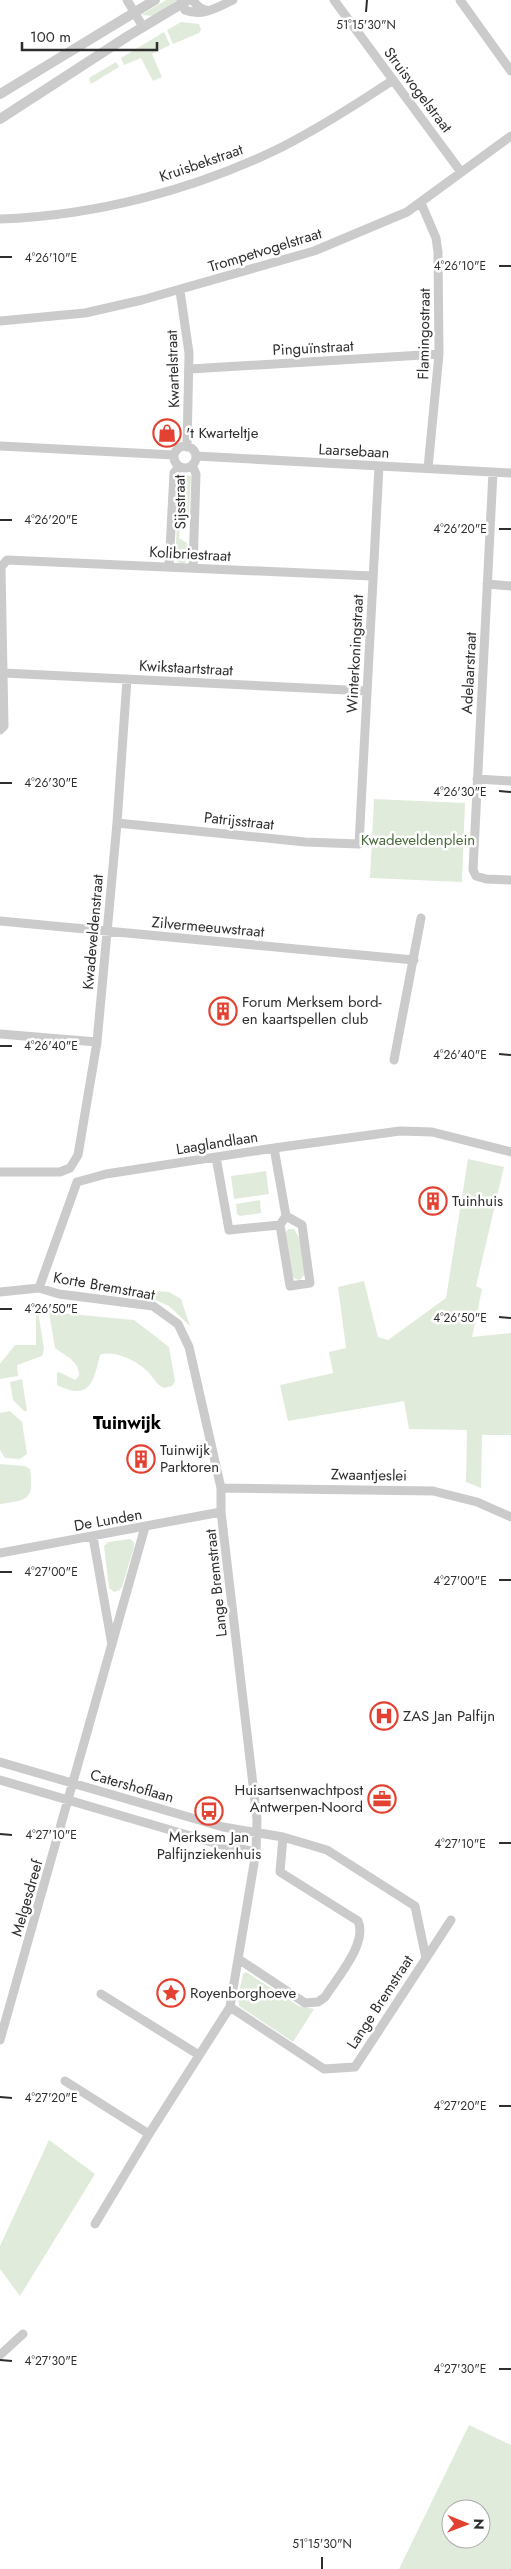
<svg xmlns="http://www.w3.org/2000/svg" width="511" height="2569" font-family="Jost,sans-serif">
<rect width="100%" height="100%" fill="#fff"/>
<path fill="#e1ebdb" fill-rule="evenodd" d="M 166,0 L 177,0 L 155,16 L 141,15 Z
M 181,22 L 199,24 L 201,30 L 199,33 L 173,44 L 167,30 Z
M 164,32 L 170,45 L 152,54 L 162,77 L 153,81 L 141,58 L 124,65 L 121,58 Z
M 116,62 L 119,67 L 91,84 L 89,78 Z
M 186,475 L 191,476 L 189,513 L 187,516 L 181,517 L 179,538 L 187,543 L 186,561 L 184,564 L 175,561 L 178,504 L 184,506 L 186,502 Z
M 374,799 L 465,803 L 462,882 L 370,878 Z
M 468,1159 L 504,1167 L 476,1286 L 482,1289 L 472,1337 L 511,1333 L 511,1435 L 482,1435 L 481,1488 L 466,1482 L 467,1430 L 409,1429 L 404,1401 L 288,1421 L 280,1385 L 333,1373 L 329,1352 L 346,1348 L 338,1287 L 364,1281 L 378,1337 L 388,1340 L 446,1298 Z
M 266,1171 L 269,1194 L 234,1199 L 231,1176 Z
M 260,1200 L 261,1213 L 240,1216 L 237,1214 L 236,1204 Z
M 288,1229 L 294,1229 L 301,1241 L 305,1274 L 300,1280 L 295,1279 L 292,1275 L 285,1234 Z
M 143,1290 L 169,1292 L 181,1299 L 190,1326 L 169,1306 L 142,1294 Z
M 36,1311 L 38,1311 L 44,1349 L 42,1356 L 17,1365 L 18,1376 L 0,1379 L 0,1364 L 15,1345 L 36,1345 Z
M 49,1312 L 134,1320 L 169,1347 L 175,1381 L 172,1386 L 164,1388 C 156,1384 155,1380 150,1374 C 141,1363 115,1349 100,1355 C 93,1383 90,1401 57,1385 L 57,1373 L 59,1372 L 75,1380 L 79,1376 C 80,1361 65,1356 55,1348 Z
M 22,1379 L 27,1411 L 24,1411 L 13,1400 L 10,1382 Z
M 10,1411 L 22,1422 L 27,1454 L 20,1459 L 5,1458 L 0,1450 L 0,1413 Z
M 0,1464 L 25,1466 L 30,1469 C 34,1500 28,1500 0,1504 Z
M 130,1539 L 134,1542 L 134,1547 L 122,1587 L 120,1590 L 114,1592 L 109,1588 L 104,1546 L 108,1542 Z
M 246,1972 L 299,2006 L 314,2009 L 293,2042 L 239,2006 L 238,1997 L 243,1974 Z
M 49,2140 L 95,2174 L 20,2296 L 0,2269 L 0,2246 Z
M 469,2425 L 511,2445 L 511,2569 L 399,2569 ZM 451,2509 L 481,2509 L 481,2539 L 451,2539 Z"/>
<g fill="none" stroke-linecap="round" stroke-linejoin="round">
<path stroke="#cbcbcb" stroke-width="9" d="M 127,0 L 143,27
M 181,0 L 185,10 C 202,17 216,8 233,0
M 192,0 L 200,8 L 208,11
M 334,0 L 461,172
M 460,0 L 511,71
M 421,203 L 436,238 L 438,252 L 439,354 L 428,468
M 0,219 C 95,216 197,189 282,147 C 321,127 357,104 393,80
M 180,291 L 189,353 L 187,447
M 0,321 L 85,313 L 142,300 L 314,251 L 407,212 L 511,136
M 190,369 L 439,354
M 0,446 L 174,455
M174 457a11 11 0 1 1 22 0a11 11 0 1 1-22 0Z
M 196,456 L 511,473
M 192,465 L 196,474 L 193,568
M 493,472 L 473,870 L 476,876 L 486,879 L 511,880
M 169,567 L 174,473 L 179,467
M 487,584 L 511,586
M 4,673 L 367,691
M 0,730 L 4,726 L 1,567 L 7,560 L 372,576
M 477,779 L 511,781
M 117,823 L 305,842 L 359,844 L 379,466
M 0,921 L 414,960
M 0,1034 L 97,1042
M 394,1060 L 421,918
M 216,1157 L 229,1230 L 280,1225 L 286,1216 L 274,1148
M 70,1168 L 78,1155 L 97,1042 L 117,823 L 127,679
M 0,1172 L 60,1172 L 70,1168
M 77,1182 L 106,1174 L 274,1148 L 400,1131 L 432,1132 L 511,1152
M 280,1225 L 290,1286 L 310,1283 L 302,1225 L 286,1216
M 39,1288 L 77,1182
M 0,1292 L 39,1288 L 59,1294 L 153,1306 L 178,1324 L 189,1347 L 221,1488 L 221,1512 L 257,1819 L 256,1852 L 230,2007 L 149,2134 L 95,2224
M 221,1488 L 433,1491 L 477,1502 L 511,1517
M 93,1537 L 112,1645
M 0,1553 L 221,1512
M 0,1762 L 223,1827 L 283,1837 L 327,1850 L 415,1906 L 426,1958
M 0,1780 L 218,1844 L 256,1852
M 240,1960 L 305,2003 L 318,2002 L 325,1997 C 337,1978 368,1943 358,1921 L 280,1872 L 283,1837
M 101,1994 L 199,2055
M 230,2007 L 324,2069 L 355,2067 L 451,1920
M 0,2040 L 145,1527
M 65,2081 L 149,2134
M 0,2355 L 23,2334"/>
<path stroke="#cbcbcb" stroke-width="10" d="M 0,94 L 155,0
M 0,119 L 128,36 L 188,0"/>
</g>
<path fill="none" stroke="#2e2e2e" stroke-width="2" d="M 366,12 L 367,0M 0,257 L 12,257M 499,266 L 511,266M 0,520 L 12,520M 499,529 L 511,529M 0,783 L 12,783M 499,791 L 511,792M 0,1046 L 12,1046M 499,1054 L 511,1055M 0,1309 L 12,1309M 499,1317 L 511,1318M 0,1572 L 12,1572M 499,1580 L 511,1580M 0,1834 L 12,1835M 499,1843 L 511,1843M 0,2097 L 12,2098M 499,2106 L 511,2106M 0,2360 L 12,2361M 499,2369 L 511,2369M 322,2569 L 322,2557"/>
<defs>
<g id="shop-ring" transform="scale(1.4375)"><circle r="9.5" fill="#fff" stroke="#e34131" stroke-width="1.5"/><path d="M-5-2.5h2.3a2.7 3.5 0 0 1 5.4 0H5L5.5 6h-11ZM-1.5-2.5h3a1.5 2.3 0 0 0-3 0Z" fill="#e34131"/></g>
<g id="building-ring" transform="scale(1.4375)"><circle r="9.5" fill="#fff" stroke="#e34131" stroke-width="1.5"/><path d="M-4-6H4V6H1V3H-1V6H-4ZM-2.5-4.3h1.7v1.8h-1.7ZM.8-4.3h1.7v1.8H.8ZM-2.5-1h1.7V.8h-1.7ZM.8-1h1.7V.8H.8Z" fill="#e34131"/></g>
<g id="hospital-ring" transform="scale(1.4375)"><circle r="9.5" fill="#fff" stroke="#e34131" stroke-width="1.5"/><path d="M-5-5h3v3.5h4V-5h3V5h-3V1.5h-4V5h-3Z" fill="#e34131"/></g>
<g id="office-ring" transform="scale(1.4375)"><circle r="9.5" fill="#fff" stroke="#e34131" stroke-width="1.5"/><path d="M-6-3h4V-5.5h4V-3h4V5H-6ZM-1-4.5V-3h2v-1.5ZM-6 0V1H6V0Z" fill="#e34131"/></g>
<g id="bus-ring" transform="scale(1.4375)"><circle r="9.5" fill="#fff" stroke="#e34131" stroke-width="1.5"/><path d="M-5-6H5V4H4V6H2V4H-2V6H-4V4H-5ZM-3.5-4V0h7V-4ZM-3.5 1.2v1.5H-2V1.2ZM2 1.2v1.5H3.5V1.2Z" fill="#e34131"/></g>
<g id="sight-ring" transform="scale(1.4375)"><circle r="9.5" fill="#fff" stroke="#e34131" stroke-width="1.5"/><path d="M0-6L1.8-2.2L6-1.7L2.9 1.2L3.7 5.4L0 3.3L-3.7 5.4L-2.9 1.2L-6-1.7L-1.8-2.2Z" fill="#e34131"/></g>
</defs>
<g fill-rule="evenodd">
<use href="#shop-ring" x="167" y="433"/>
<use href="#building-ring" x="223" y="1011"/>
<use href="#building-ring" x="433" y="1201"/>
<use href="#building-ring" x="141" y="1459"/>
<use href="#hospital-ring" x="384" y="1716"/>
<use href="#office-ring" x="382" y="1799"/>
<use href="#bus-ring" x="209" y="1811"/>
<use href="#sight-ring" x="171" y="1993"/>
</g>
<g text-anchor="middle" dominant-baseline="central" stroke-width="5" stroke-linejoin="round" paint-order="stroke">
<g font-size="15" fill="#2e2e2e" stroke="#fff">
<text transform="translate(418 90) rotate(53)">Struisvogelstraat</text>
<text transform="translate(201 163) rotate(-19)">Kruisbekstraat</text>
<text transform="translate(265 250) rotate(-17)">Trompetvogelstraat</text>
<text transform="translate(424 334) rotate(-89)">Flamingostraat</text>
<text transform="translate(313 348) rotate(-3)">Pinguïnstraat</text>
<text transform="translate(173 369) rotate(-92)">Kwartelstraat</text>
<text transform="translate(354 451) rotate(3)">Laarsebaan</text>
<text transform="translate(180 502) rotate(-91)">Sijsstraat</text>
<text transform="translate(190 554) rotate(3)">Kolibriestraat</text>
<text transform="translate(355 654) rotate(-87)">Winterkoningstraat</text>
<text transform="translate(186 668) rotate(3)">Kwikstaartstraat</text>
<text transform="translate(469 673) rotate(-87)">Adelaarstraat</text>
<text transform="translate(239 821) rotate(6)">Patrijsstraat</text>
<text transform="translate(208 927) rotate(5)">Zilvermeeuwstraat</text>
<text transform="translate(93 932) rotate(-85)">Kwadeveldenstraat</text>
<text transform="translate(217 1143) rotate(-9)">Laaglandlaan</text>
<text transform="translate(104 1286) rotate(10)">Korte Bremstraat</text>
<text transform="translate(369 1475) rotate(1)">Zwaantjeslei</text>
<text transform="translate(108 1520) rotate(-10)">De Lunden</text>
<text transform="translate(216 1583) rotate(-96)">Lange Bremstraat</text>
<text transform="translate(132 1786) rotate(16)">Catershoflaan</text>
<text transform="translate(27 1898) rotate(-74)">Melgesdreef</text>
<text transform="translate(380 2002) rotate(-57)">Lange Bremstraat</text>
</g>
<g font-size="15" fill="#2e2e2e" stroke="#fff" text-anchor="start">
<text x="186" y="433">'t Kwarteltje</text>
<text x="242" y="1002">Forum Merksem bord-<tspan x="242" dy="17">en kaartspellen club</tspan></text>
<text x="452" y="1201">Tuinhuis</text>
<text x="160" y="1450">Tuinwijk<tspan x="160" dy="17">Parktoren</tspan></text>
<text x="403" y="1716">ZAS Jan Palfijn</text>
<text x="363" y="1790" text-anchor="end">Huisartsenwachtpost<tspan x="363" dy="17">Antwerpen-Noord</tspan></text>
<text x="209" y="1837" text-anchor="middle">Merksem Jan<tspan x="209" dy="17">Palfijnziekenhuis</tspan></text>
<text x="190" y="1993">Royenborghoeve</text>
</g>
<g font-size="15" fill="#4a693c" stroke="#fff">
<text x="418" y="840">Kwadeveldenplein</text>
</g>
<g font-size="18" font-weight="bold" fill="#000" stroke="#fff">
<text x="127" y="1423">Tuinwijk</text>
</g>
</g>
<g font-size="12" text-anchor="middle" fill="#2e2e2e" stroke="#fff" stroke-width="5" stroke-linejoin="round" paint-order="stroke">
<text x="366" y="29">51°15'30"N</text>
<text x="51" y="262">4°26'10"E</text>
<text x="460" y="270">4°26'10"E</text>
<text x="51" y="524">4°26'20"E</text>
<text x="460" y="533">4°26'20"E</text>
<text x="51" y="787">4°26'30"E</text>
<text x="460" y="796">4°26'30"E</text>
<text x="51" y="1050">4°26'40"E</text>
<text x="460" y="1059">4°26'40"E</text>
<text x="51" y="1313">4°26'50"E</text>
<text x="460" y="1322">4°26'50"E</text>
<text x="51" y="1576">4°27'00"E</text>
<text x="460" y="1585">4°27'00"E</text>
<text x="51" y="1839">4°27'10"E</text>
<text x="460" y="1848">4°27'10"E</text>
<text x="51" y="2102">4°27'20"E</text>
<text x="460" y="2110">4°27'20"E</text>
<text x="51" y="2365">4°27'30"E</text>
<text x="460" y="2373">4°27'30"E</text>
<text x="322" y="2548">51°15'30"N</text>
</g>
<g transform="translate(466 2524) rotate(91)"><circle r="24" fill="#ffffff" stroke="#ababab"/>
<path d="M0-4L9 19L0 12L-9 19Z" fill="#e34131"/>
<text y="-8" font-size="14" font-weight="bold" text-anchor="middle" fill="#2e2e2e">N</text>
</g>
<path d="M22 42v8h135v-8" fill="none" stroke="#2e2e2e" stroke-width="2.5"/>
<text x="30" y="42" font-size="15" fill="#2e2e2e" stroke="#ffffff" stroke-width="4" paint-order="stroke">100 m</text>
</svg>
